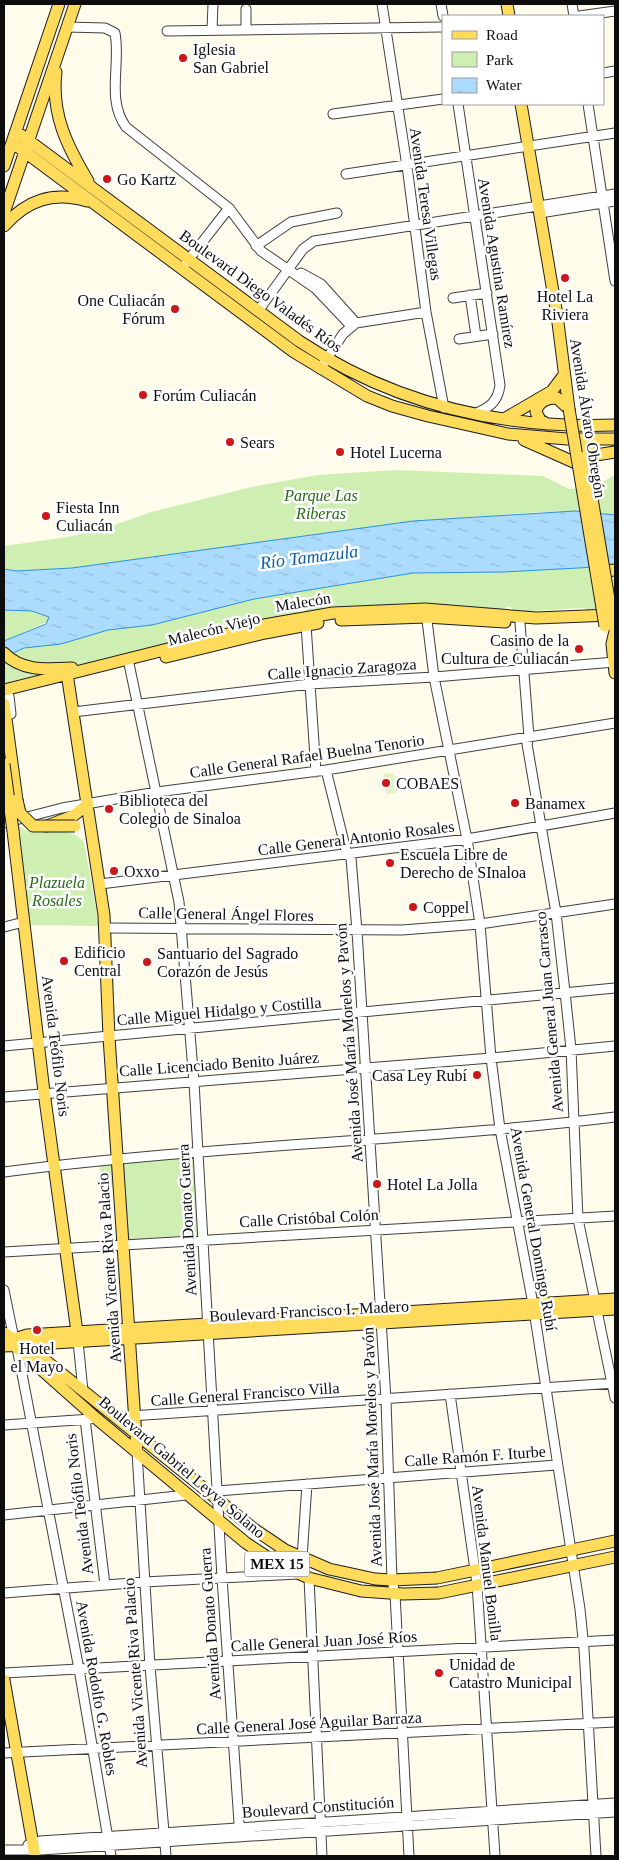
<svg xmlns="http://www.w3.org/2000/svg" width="619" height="1860" font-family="'Times New Roman',serif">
<defs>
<pattern id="water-ripples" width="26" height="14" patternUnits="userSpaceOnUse" patternTransform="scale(1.25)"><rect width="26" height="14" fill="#abdcfd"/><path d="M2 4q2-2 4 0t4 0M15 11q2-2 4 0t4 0" fill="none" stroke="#92bcd8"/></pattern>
</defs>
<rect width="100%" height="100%" fill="#fffcec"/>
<path fill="#cfeeb2" d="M 395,470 L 543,476 L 569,489 L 593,487 L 615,475 L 615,515 C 568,508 522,513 475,517 C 340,528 207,551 72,568 L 16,571 L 4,569 L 4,546 L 68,537 L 109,527 L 151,512 L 256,486 L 318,475 Z
M 615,566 L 615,612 L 589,615 L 585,608 L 513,612 L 512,608 L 508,606 L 503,610 L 306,613 L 304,609 L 301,608 L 297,610 L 297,614 L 233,628 L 227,623 L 223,626 L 223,631 L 4,683 L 4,657 L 24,648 L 61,644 L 108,630 L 152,625 L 254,599 L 413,573 L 504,572 Z
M 4,610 L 32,611 L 49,616 L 49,621 L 4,641 Z
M 19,826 C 42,843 61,819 84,842 L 99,926 L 27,925 L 15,828 Z
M 196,1156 L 200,1235 L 128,1240 L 120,1162 Z
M 114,1163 L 119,1186 L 102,1187 L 100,1164 Z"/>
<path fill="#e2f4c4" d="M 394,773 L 397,793 L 386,794 L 383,774 Z"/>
<path fill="url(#water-ripples)" stroke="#2a91dc" d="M 575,511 L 615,515 L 615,566 L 504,572 L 413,573 L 254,599 L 152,625 L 108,630 L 61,644 L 24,648 L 4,657 L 4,641 L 46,624 L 49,617 L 32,611 L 4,610 L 4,569 L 16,571 L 72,568 L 413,521 Z"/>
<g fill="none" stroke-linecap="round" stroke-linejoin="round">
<g stroke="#404040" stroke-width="11">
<path id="minor" d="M 382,4 L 407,166 L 426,312 L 444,408
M 441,4 L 443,16
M 572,4 L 574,16
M 579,16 L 615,11
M 67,27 L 105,28 L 115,33 C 121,64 106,100 126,127 L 229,208 L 261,251 L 315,288 L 351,326
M 212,30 L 213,4
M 246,30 L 246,9
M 167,31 L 443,27
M 603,73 L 615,71
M 458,104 L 500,385 C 498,402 489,408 474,414
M 588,104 L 615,281
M 333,114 L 443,99
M 346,174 L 615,133
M 540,213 L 615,201
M 256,246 L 291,222 L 337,213
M 186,263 L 229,208
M 301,273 L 321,284 L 356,323
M 470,295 L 476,336
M 453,298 L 487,293
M 258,311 L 303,249 L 314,241 L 615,194
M 459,339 L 493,334
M 320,369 L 343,334 L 356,323 L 426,312
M 426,612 L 434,677 L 467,839 L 480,924 L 491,1058 L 500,1129 L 533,1304 L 580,1609 L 584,1649 L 596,1856
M 520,623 L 529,737 L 527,744 L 556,913 L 565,992 L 571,1049 L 578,1219 L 615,1398
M 306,625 L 316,772
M 128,659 L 179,902 L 194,1082 L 222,1578 L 240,1837
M 9,696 L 11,714
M 73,712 L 310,684 L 434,677 L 615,662
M 326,770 L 347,854 L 351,858 L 357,931 L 386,1400 L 392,1580 L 395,1594 L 409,1856
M 4,823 L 62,808 L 157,792 L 326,770 L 615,723
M 100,884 L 467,839 L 615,813
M 4,927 L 24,922
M 105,928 L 402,930 L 480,924 L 615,904
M 4,1046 L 615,988
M 4,1097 L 491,1058 L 615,1046
M 4,1172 C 207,1145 412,1142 615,1117
M 4,1252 L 615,1216
M 4,1290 L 14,1339
M 78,1341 L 83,1391
M 17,1348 L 79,1669 L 111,1856
M 450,1394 L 477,1584 L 495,1856
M 116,1417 L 615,1383
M 85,1419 L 105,1585
M 4,1425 L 91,1419
M 137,1452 L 150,1666 L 166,1856
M 217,1491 L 556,1465
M 4,1515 L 186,1495
M 302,1558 L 307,1484
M 309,1578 L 322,1856
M 4,1593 L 144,1582 L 299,1574
M 4,1673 L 615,1640
M 4,1753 L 615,1722
M 28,1845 L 40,1841 L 615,1803
M 4,1850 L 41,1850 L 615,1812"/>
</g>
<g stroke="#1e1e1e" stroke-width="13">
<path id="major" d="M 507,4 L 509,16
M 56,72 C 51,114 67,146 88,181
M 521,104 L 557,315 L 569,409
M 17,132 L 299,341 C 395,405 501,429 615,425
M 13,143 L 294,352 L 367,396 L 392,406 L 428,416 L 508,434 L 567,439 L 615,439
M 4,166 L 59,4
M 4,213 L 75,4
M 4,226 C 27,200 53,191 87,201
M 504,419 L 552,391 L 564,375
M 547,424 L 540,420 L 536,412 C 538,401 547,398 557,398 L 569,409
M 524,440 L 578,464
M 583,447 L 596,455 L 615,452
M 604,571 L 615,570
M 341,620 L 426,617 L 505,622
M 613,623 L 615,631 L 612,644 L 615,673
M 4,653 C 22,672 48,669 72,668
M 166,657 L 265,633 L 318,623
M 68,680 L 104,915 L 109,1037 L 137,1452
M 4,690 L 264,625 L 333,613 L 425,609 L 536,618 L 611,615
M 4,704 L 17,800
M 47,826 L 73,816 L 88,804
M 13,831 L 44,1092 L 77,1332
M 4,1333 L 40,1356 L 254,1529 L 285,1550 L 329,1569 L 375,1579 L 392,1580 L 437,1578 L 615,1541
M 14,1339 L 17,1348 L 97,1419 L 246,1543 L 278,1564 L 309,1578 L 361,1591 L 403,1594 L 439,1593 L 615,1557
M 14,1339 L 27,1335 L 615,1299
M 4,1346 L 615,1309
M 4,1680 L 35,1856"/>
</g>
<use href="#minor" stroke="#fff" stroke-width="9"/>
<use href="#major" stroke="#ffdb5c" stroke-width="11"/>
<g stroke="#1e1e1e" stroke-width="13" stroke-linecap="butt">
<path id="major-bridge" d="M 569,409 L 605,626
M 585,457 L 613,623
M 4,764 L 13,831
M 17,800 L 20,813 L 33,826 L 75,826"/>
</g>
<use href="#major-bridge" stroke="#ffdb5c" stroke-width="11"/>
</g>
<g fill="#cb161a" stroke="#fff" stroke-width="2">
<circle cx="183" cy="58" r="5"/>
<circle cx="107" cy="179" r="5"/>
<circle cx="565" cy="278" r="5"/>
<circle cx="175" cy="309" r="5"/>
<circle cx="143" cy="395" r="5"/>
<circle cx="230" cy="442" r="5"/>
<circle cx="340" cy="452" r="5"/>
<circle cx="46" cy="516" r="5"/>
<circle cx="579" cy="649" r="5"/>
<circle cx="386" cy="783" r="5"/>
<circle cx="515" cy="803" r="5"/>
<circle cx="109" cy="809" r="5"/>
<circle cx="390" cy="863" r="5"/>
<circle cx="114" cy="871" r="5"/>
<circle cx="413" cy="907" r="5"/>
<circle cx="64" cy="961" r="5"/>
<circle cx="147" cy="962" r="5"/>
<circle cx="477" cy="1075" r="5"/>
<circle cx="377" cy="1184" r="5"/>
<circle cx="37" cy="1330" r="5"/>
<circle cx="439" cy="1673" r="5"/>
</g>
<g text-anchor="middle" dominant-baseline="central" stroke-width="5" stroke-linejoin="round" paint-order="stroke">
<rect fill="#fff" stroke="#565656" stroke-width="1" x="244.5" y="1551.5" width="65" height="25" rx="4"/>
<g font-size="15" font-weight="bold" fill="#0d0d0d">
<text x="277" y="1564">MEX 15</text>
</g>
<g font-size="16" fill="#0d0d0d" stroke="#fff" text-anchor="start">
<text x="193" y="49">Iglesia<tspan x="193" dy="18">San Gabriel</tspan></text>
<text x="117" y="179">Go Kartz</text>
<text x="565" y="296" text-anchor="middle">Hotel La<tspan x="565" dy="18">Riviera</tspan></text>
<text x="165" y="300" text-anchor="end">One Culiacán<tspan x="165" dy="18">Fórum</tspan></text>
<text x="153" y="395">Forúm Culiacán</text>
<text x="240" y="442">Sears</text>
<text x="350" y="452">Hotel Lucerna</text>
<text x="56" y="507">Fiesta Inn<tspan x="56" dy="18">Culiacán</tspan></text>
<text x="569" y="640" text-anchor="end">Casino de la<tspan x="569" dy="18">Cultura de Culiacán</tspan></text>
<text x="396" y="783">COBAES</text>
<text x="119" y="800">Biblioteca del<tspan x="119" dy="18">Colegio de Sinaloa</tspan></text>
<text x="525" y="803">Banamex</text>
<text x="400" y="854">Escuela Libre de<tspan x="400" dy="18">Derecho de SInaloa</tspan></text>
<text x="124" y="871">Oxxo</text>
<text x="423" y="907">Coppel</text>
<text x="74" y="952">Edificio<tspan x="74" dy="18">Central</tspan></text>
<text x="157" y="953">Santuario del Sagrado<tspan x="157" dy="18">Corazón de Jesús</tspan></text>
<text x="467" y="1075" text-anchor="end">Casa Ley Rubí</text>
<text x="387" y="1184">Hotel La Jolla</text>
<text x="37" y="1348" text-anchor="middle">Hotel<tspan x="37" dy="18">el Mayo</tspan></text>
<text x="449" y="1664">Unidad de<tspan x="449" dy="18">Catastro Municipal</tspan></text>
</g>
<g font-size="16" fill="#0d0d0d" stroke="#fff">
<text transform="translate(426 204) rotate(82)">Avenida Teresa Villegas</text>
<text transform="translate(497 263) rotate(81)">Avenida Agustina Ramírez</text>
<text transform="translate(261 291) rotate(36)">Boulevard Diego Valadés Ríos</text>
<text transform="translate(588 418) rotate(81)">Avenida Álvaro Obregón</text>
<text transform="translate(303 602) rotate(-9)">Malecón</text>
<text transform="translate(214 629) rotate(-14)">Malecón Viejo</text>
<text transform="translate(342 669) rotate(-4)">Calle Ignacio Zaragoza</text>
<text transform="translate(307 756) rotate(-8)">Calle General Rafael Buelna Tenorio</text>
<text transform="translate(356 838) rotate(-7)">Calle General Antonio Rosales</text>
<text transform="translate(226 914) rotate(1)">Calle General Ángel Flores</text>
<text transform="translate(219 1011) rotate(-5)">Calle Miguel Hidalgo y Costilla</text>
<text transform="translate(549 1012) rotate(-95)">Avenida General Juan Carrasco</text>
<text transform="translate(349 1043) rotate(-94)">Avenida José María Morelos y Pavón</text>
<text transform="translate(56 1046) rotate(83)">Avenida Teófilo Noris</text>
<text transform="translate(219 1064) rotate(-4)">Calle Licenciado Benito Juárez</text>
<text transform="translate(309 1218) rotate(-3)">Calle Cristóbal Colón</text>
<text transform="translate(187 1220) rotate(-93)">Avenida Donato Guerra</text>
<text transform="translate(534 1229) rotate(80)">Avenida General Domingo Rubí</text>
<text transform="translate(109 1268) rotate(-94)">Avenida Vicente Riva Palacio</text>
<text transform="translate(309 1311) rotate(-3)">Boulevard Francisco I. Madero</text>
<text transform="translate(245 1394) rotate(-4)">Calle General Francisco Villa</text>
<text transform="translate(372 1447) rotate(-92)">Avenida José María Morelos y Pavón</text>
<text transform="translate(475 1456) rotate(-4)">Calle Ramón F. Iturbe</text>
<text transform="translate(182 1467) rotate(40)">Boulevard Gabriel Leyva Solano</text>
<text transform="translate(79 1504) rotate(-97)">Avenida Teófilo Noris</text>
<text transform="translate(487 1563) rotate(83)">Avenida Manuel Bonilla</text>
<text transform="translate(210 1624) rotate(-94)">Avenida Donato Guerra</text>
<text transform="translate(324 1641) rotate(-3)">Calle General Juan José Ríos</text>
<text transform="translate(135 1673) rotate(-94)">Avenida Vicente Riva Palacio</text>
<text transform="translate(97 1688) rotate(80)">Avenida Rodolfo G. Robles</text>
<text transform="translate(309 1723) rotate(-3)">Calle General José Aguilar Barraza</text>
<text transform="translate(318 1807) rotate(-4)">Boulevard Constitución</text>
</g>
<g font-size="16" font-style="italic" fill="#266b16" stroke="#fff">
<text x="321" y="495">Parque Las<tspan x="321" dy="18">Riberas</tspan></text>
<text x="57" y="882">Plazuela<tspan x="57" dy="18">Rosales</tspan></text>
</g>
<g font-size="18" font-style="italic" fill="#0961ab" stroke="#fff">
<text transform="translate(309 557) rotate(-7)">Río Tamazula</text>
</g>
</g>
<rect width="619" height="1860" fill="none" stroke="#0d0d0d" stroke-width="10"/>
<rect x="442" y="15" width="162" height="90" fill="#ffffff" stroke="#9e9e9e"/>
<rect x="452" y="31" width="25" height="8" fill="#ffdb5c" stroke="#9e9e9e"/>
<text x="486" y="40" font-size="15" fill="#0d0d0d">Road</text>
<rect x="452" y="52" width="25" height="15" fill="#cfeeb2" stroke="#9e9e9e"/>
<text x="486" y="65" font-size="15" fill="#0d0d0d">Park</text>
<rect x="452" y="78" width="25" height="15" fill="url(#water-ripples)" stroke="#9e9e9e"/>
<text x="486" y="90" font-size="15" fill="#0d0d0d">Water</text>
</svg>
